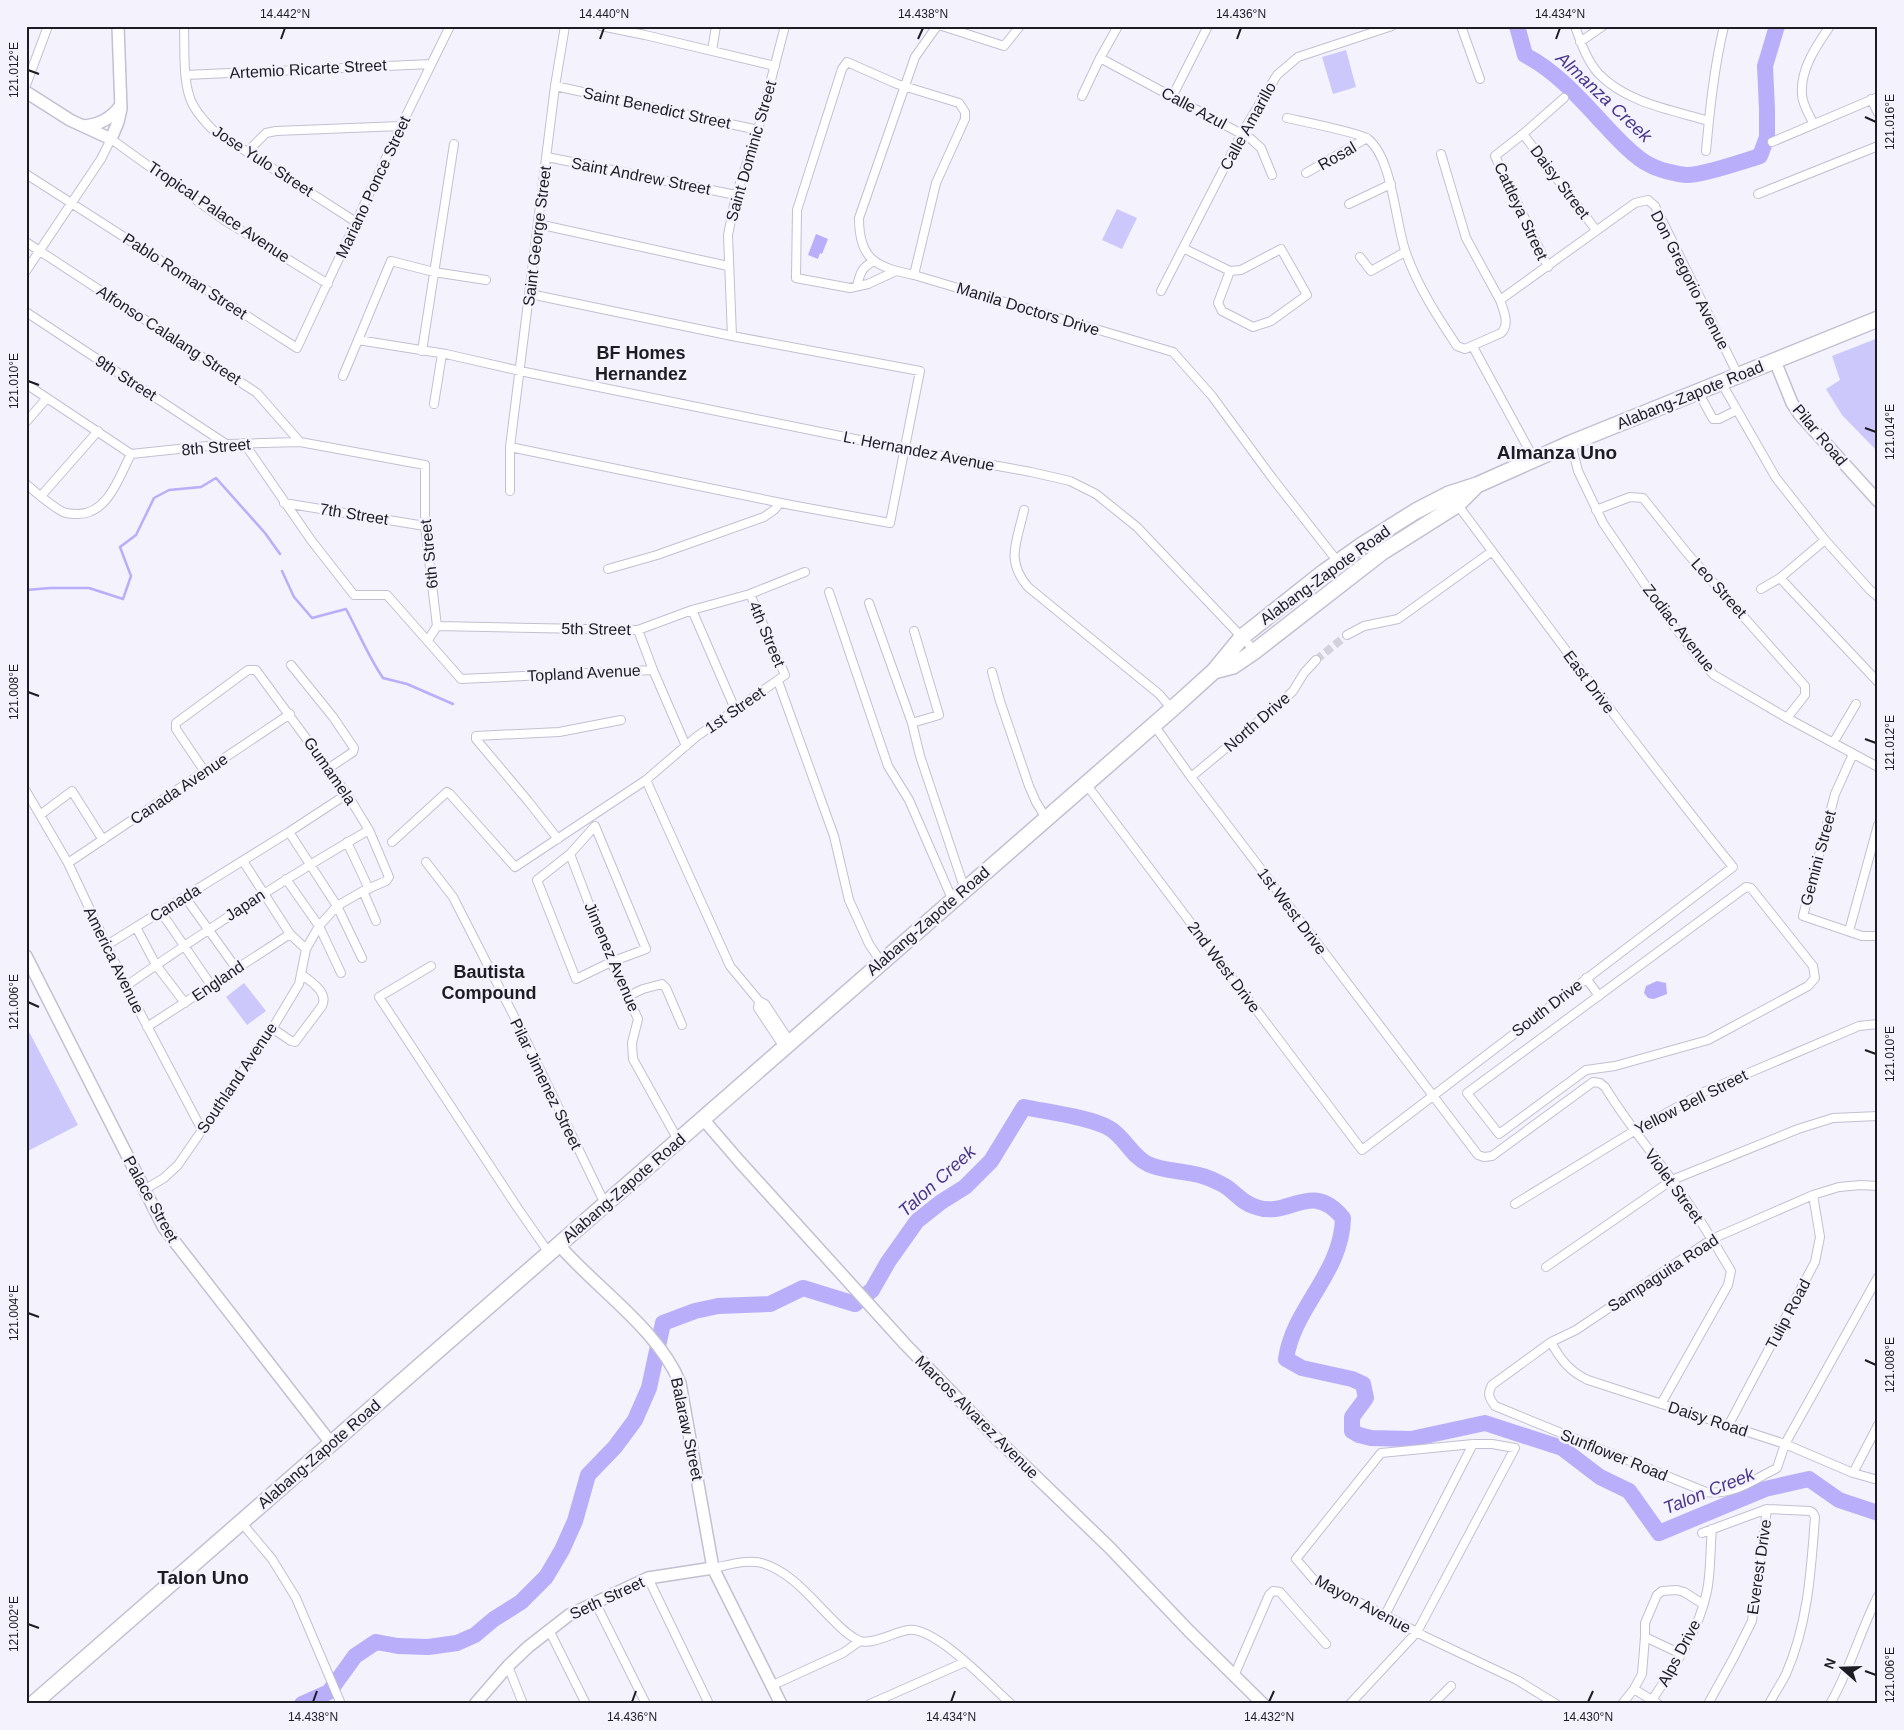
<svg xmlns="http://www.w3.org/2000/svg" width="1904" height="1730" font-family="Helvetica,sans-serif">
<rect width="100%" height="100%" fill="#f3f2fd"/>
<path fill="#cdc8fb" d="M 1346,50 L 1356,87 L 1333,94 L 1322,57 Z
M 1117,209 L 1137,218 L 1122,249 L 1102,240 Z
M 1878,338 L 1878,452 L 1842,415 L 1826,389 L 1840,380 L 1832,356 Z
M 244,983 L 266,1011 L 247,1025 L 226,997 Z
M 26,1026 L 78,1125 L 26,1152 Z"/>
<path fill="#b8aef9" d="M 816,234 L 828,239 L 822,254 L 820,253 L 818,259 L 808,255 Z
M 1657,981 L 1666,983 L 1667,994 L 1654,999 L 1648,998 L 1644,993 L 1646,986 Z"/>
<g fill="none" stroke-linecap="round" stroke-linejoin="round">
<path stroke="#b8aef9" stroke-width="2.5" d="M 282,571 L 294,597 L 312,618 L 346,609 C 359,633 368,656 383,678 L 407,684 L 453,704
M 26,590 L 50,588 L 89,588 L 123,599 L 131,576 L 120,547 L 136,535 L 154,498 L 169,490 L 201,487 L 216,478 L 265,533 L 280,554"/>
<path stroke="#b8aef9" stroke-width="16" d="M 1517,26 L 1525,55 C 1554,70 1577,95 1599,119 C 1611,132 1634,158 1650,165 C 1659,170 1676,174 1686,175 C 1701,176 1744,161 1760,156 L 1767,137 L 1767,109 L 1765,66 L 1777,26
M 302,1704 L 329,1692 L 355,1656 L 376,1642 L 398,1646 L 428,1647 L 457,1643 L 475,1635 L 494,1619 L 521,1602 L 546,1577 L 562,1550 L 575,1521 L 588,1475 L 615,1447 L 635,1420 L 649,1388 L 663,1323 L 695,1311 L 718,1306 L 770,1304 L 803,1288 L 855,1304 L 872,1290 L 888,1262 L 917,1221 L 941,1202 L 965,1187 L 991,1161 L 1024,1107 C 1047,1112 1089,1117 1109,1128 C 1124,1136 1132,1157 1148,1164 C 1167,1173 1192,1170 1211,1179 C 1217,1182 1223,1184 1228,1188 C 1237,1195 1244,1204 1256,1207 C 1289,1219 1311,1179 1343,1218 C 1342,1273 1293,1308 1286,1359 L 1302,1368 L 1352,1379 L 1363,1384 L 1366,1398 L 1352,1417 L 1352,1431 L 1359,1435 L 1371,1438 L 1411,1439 L 1485,1423 L 1562,1448 L 1600,1477 L 1629,1491 L 1659,1533 L 1765,1489 L 1809,1479 L 1839,1500 L 1878,1513"/>
<path stroke="#d3d2dc" stroke-width="8" stroke-dasharray="8 4" stroke-linecap="butt" d="M 1316,660 L 1347,635"/>
<g stroke="#c2c0d1" stroke-width="10">
<path id="street" d="M 184,26 C 185,49 182,85 193,105 C 198,114 205,122 213,130 L 356,222
M 601,26 L 645,35 L 775,66
M 937,26 L 915,57 L 859,218 C 859,260 876,267 914,275 L 1173,352 L 1212,396 L 1273,479 L 1338,562
M 942,26 L 1004,46 L 1020,26
M 1461,26 L 1480,79
M 1575,26 C 1581,43 1587,61 1599,74 C 1627,103 1672,110 1709,121
M 1580,42 L 1603,26
M 712,51 L 716,26
M 1100,58 L 1251,139 L 1261,148 L 1272,175
M 186,75 L 431,64
M 26,85 L 48,26
M 555,86 L 758,130
M 1082,96 L 1100,58 L 1118,26
M 1172,97 L 1208,26
M 1871,99 L 1878,113
M 1287,118 C 1300,121 1361,133 1368,139 C 1393,159 1395,223 1406,253 C 1418,287 1437,316 1457,346 L 1465,349 L 1501,333 C 1510,325 1504,311 1500,300 L 1635,203 L 1648,200 L 1655,206 L 1738,375
M 1813,123 C 1809,114 1802,104 1802,94 C 1800,69 1817,45 1830,26
M 1523,134 L 1596,230
M 1772,142 L 1878,97
M 1706,151 C 1710,108 1714,68 1724,26
M 247,152 L 266,133 L 276,131 L 401,126
M 1441,154 L 1466,238 L 1500,300
M 547,157 L 736,195
M 1306,173 L 1367,138
M 26,174 L 297,348 L 401,126 L 450,26
M 1758,194 L 1878,146
M 1349,204 L 1391,184
M 538,224 L 728,266
M 26,242 L 257,393 L 300,442
M 1183,248 L 1230,271 L 1241,270 L 1281,249 L 1307,295 L 1271,321 L 1253,327 L 1222,311 L 1218,303 L 1230,271
M 1360,257 L 1371,271 L 1405,252
M 1548,267 L 1495,156 L 1523,134 L 1564,98
M 26,271 L 101,159 L 111,139 L 224,220 L 328,284
M 896,271 L 868,284 L 850,288 L 796,278 L 797,210 L 842,69 L 847,62 L 897,84 L 959,103 L 965,112 L 965,119 L 936,183 L 914,275
M 857,286 C 860,273 862,267 874,261
M 1161,291 L 1242,133 L 1277,75 L 1298,57 L 1392,26
M 26,312 L 226,444
M 732,336 L 728,235 L 736,195 L 758,130 L 785,26
M 358,340 L 446,354 L 520,371 L 904,449 L 1031,472 L 1070,481 L 1096,494 L 1137,527 L 1255,651
M 1473,347 L 1534,459
M 422,351 L 454,144
M 343,376 L 391,261 L 434,272 L 486,280
M 1721,382 L 1776,478 L 1825,540 L 1870,590 L 1878,597
M 26,384 L 131,454 L 226,444 L 300,442 L 425,465 L 425,526 L 437,626 L 428,640
M 1698,392 L 1713,419 L 1719,419 L 1737,410
M 434,404 L 442,354
M 26,422 L 47,398
M 244,443 L 311,540 L 354,595 L 387,595 L 461,679 L 653,670
M 1571,443 L 1578,471 L 1603,523 L 1667,617 L 1700,660 L 1714,675 L 1787,718 L 1878,767
M 510,447 L 791,505 L 890,523 L 920,371 L 732,336 L 530,294
M 26,484 C 38,494 50,505 63,512 C 68,514 73,514 78,514 C 108,514 119,477 131,454
M 510,491 L 510,447 L 555,86 L 565,26
M 41,496 L 98,431
M 284,503 L 425,526
M 1024,510 C 1017,542 1005,560 1028,587 L 1159,694 L 1172,709
M 1596,510 L 1630,497 L 1643,498 L 1687,553 L 1805,686 L 1805,695 L 1787,718
M 608,569 L 657,555 L 764,517 L 774,510 L 780,503
M 1780,578 L 1878,682
M 1761,589 L 1780,578 L 1825,540
M 829,592 L 888,766 L 909,800 L 953,901
M 869,603 L 912,723 L 920,756 L 965,890
M 692,610 L 735,709
M 437,626 L 638,630 L 692,610 L 750,594 L 805,572
M 638,630 L 653,670 L 686,746
M 1347,635 L 1364,626 L 1398,619 L 1491,552
M 291,665 L 333,717 L 354,748 L 353,752 L 329,768
M 992,672 L 1000,701 L 1029,786 L 1036,802 L 1046,818
M 778,681 L 834,836 L 849,900 L 869,944 L 881,962
M 912,723 L 939,715 L 914,631
M 1154,725 L 1191,777 L 1478,1155 L 1484,1157 L 1492,1156 L 1593,1082 L 1600,1083 L 1605,1087 C 1625,1120 1649,1149 1672,1180 C 1693,1209 1713,1240 1731,1271 L 1728,1285 L 1661,1404
M 1833,743 L 1856,704
M 1853,754 L 1835,794 L 1803,916 L 1862,936 L 1878,936
M 1191,777 L 1278,705 L 1293,691 L 1304,673 L 1316,660
M 646,780 L 730,966 L 759,1001 L 765,1004 L 790,1042
M 1086,784 L 1362,1150 L 1733,867 C 1637,748 1548,626 1457,504
M 26,791 L 68,863 L 126,986 L 202,1130
M 40,815 L 72,791 L 103,840
M 595,826 L 646,949 L 611,962 L 576,979 L 537,880 L 570,854 Z
M 289,832 L 337,906 L 362,958
M 558,839 L 528,801 L 476,739 L 476,736 L 559,732 L 621,720
M 347,842 L 369,889
M 392,842 L 447,792 L 450,794 L 515,867 L 646,780 L 696,737 L 785,675 L 750,594
M 570,854 L 611,962 L 638,1019 L 632,1043 L 633,1059 L 678,1140
M 243,861 L 290,934 L 306,949
M 426,862 L 453,897 L 520,1028 L 605,1204
M 68,863 L 290,714
M 286,879 L 319,926 L 341,973
M 1746,887 L 1751,888 L 1813,966 L 1815,978 L 1808,986 L 1708,1040 L 1615,1066 L 1586,1070 L 1499,1134 L 1467,1093 Z
M 363,891 L 376,921
M 185,897 L 236,968
M 161,912 L 211,985
M 136,927 L 156,965 L 185,1003
M 1849,931 L 1878,825
M 107,945 L 289,832 L 347,794
M 431,966 L 379,997 L 517,1207 L 549,1253
M 1586,978 L 1599,996
M 126,986 C 205,931 285,878 369,830
M 626,997 L 643,989 L 662,984 L 666,988 L 682,1025
M 759,1001 L 758,1008 L 784,1047
M 147,1027 L 290,934
M 272,1028 L 291,1041 L 295,1042 L 322,1006 C 329,992 310,981 301,974
M 1878,1186 L 1861,1185 L 1839,1187 L 1813,1195 L 1712,1239 L 1576,1330 L 1551,1342 L 1492,1385 C 1487,1394 1489,1398 1495,1406 L 1706,1492 C 1733,1496 1753,1480 1777,1468 L 1785,1444 L 1878,1277
M 144,1190 L 164,1178 L 178,1165 L 275,1024 L 299,984 L 306,949 L 319,926 L 337,906 L 363,891 L 386,881 L 389,877 L 369,830 L 347,794 L 256,670 L 248,670 L 176,723 L 176,729 L 205,772
M 1515,1204 L 1634,1131 L 1704,1092 L 1859,1026 L 1878,1024
M 1546,1267 L 1672,1180 L 1798,1129 L 1833,1118 L 1878,1116
M 1551,1342 C 1560,1359 1570,1372 1588,1380 L 1785,1444 L 1853,1473 L 1878,1480
M 1728,1426 L 1815,1262 L 1820,1237 L 1813,1195
M 1853,1473 L 1878,1425
M 241,1522 L 272,1559 L 296,1598 L 341,1704
M 1702,1533 L 1767,1509 L 1810,1511 L 1813,1513 L 1815,1517 C 1811,1571 1808,1624 1786,1674 C 1781,1684 1774,1694 1769,1704
M 713,1568 C 729,1565 747,1559 762,1563 C 790,1571 811,1598 830,1617 C 839,1626 848,1636 860,1641 C 872,1645 895,1632 908,1630 C 935,1626 990,1685 1011,1704
M 648,1578 L 709,1704
M 595,1602 L 646,1704
M 1385,1615 L 1473,1444
M 549,1630 L 586,1704
M 1645,1637 L 1681,1654
M 508,1666 L 523,1704
M 1234,1676 L 1269,1595 L 1273,1591 L 1280,1592 L 1326,1644
M 771,1686 L 843,1653 L 860,1641
M 1634,1689 L 1658,1704
M 1652,1700 C 1674,1667 1699,1631 1707,1591 C 1711,1571 1710,1549 1712,1529
M 870,1704 L 965,1662
M 1350,1704 L 1417,1632 L 1515,1448 L 1492,1444 L 1473,1444 L 1381,1453 L 1296,1559 L 1315,1581 L 1385,1615 L 1424,1636 L 1517,1680 L 1556,1704
M 1433,1704 L 1451,1686
M 1622,1704 L 1634,1689 L 1642,1674 L 1645,1637 L 1645,1623 L 1657,1595 L 1662,1591 L 1677,1590 L 1684,1592 L 1703,1604
M 1708,1704 L 1734,1657 L 1752,1621 L 1767,1509
M 1830,1704 C 1850,1670 1860,1631 1878,1596"/>
</g>
<g stroke="#c2c0d1" stroke-width="14">
<path id="secondary" d="M 26,92 L 70,120 L 111,139 L 118,122 L 121,109 L 118,26
M 83,126 C 100,125 112,118 121,105
M 1775,361 L 1792,403 L 1800,415 L 1878,501
M 26,956 L 164,1228 L 331,1443
M 703,1119 L 740,1162 L 905,1344 L 994,1436 L 1110,1548 L 1189,1631 L 1263,1704
M 559,1245 C 597,1289 658,1329 680,1383 L 713,1568 L 781,1704
M 475,1704 L 508,1666 L 528,1647 L 569,1615 L 648,1578 L 713,1568"/>
</g>
<g stroke="#c2c0d1" stroke-width="18">
<path id="highway" d="M 1214,671 L 1233,666 L 1255,651 L 1381,553 L 1457,505 L 1475,487
M 33,1704 L 1172,709 L 1214,671 L 1242,637 L 1324,572 L 1362,545 L 1416,511 L 1449,494 L 1477,485 L 1571,443 L 1878,319"/>
</g>
<use href="#street" stroke="#fff" stroke-width="8"/>
<use href="#secondary" stroke="#fff" stroke-width="11"/>
<use href="#highway" stroke="#fff" stroke-width="15"/>
</g>
<path fill="none" stroke="#1d1c22" stroke-width="2" d="M 281,39 L 285,28M 600,39 L 604,28M 918,39 L 923,28M 1237,39 L 1241,28M 1556,39 L 1560,28M 28,70 L 39,74M 1865,117 L 1876,122M 28,381 L 39,385M 1865,428 L 1876,432M 28,692 L 39,696M 1865,739 L 1876,743M 28,1002 L 39,1007M 1865,1050 L 1876,1054M 28,1313 L 39,1317M 1865,1360 L 1876,1365M 28,1624 L 39,1628M 1865,1671 L 1876,1675M 313,1702 L 317,1691M 632,1702 L 636,1691M 951,1702 L 955,1691M 1269,1702 L 1274,1691M 1588,1702 L 1593,1691"/>
<g text-anchor="middle" dominant-baseline="central" stroke-width="5" stroke-linejoin="round" paint-order="stroke">
<g font-size="16" fill="#1d1c22" stroke="#f3f2fd">
<text transform="translate(308 69) rotate(-3)">Artemio Ricarte Street</text>
<text transform="translate(657 108) rotate(12)">Saint Benedict Street</text>
<text transform="translate(1194 108) rotate(28)">Calle Azul</text>
<text transform="translate(1248 126) rotate(-61)">Calle Amarillo</text>
<text transform="translate(751 151) rotate(-74)">Saint Dominic Street</text>
<text transform="translate(1337 156) rotate(-30)">Rosal</text>
<text transform="translate(263 161) rotate(33)">Jose Yulo Street</text>
<text transform="translate(641 176) rotate(11)">Saint Andrew Street</text>
<text transform="translate(1560 182) rotate(53)">Daisy Street</text>
<text transform="translate(373 187) rotate(-65)">Mariano Ponce Street</text>
<text transform="translate(1521 211) rotate(65)">Cattleya Street</text>
<text transform="translate(219 212) rotate(34)">Tropical Palace Avenue</text>
<text transform="translate(537 236) rotate(-83)">Saint George Street</text>
<text transform="translate(185 276) rotate(33)">Pablo Roman Street</text>
<text transform="translate(1690 280) rotate(63)">Don Gregorio Avenue</text>
<text transform="translate(1028 309) rotate(17)">Manila Doctors Drive</text>
<text transform="translate(169 335) rotate(33)">Alfonso Calalang Street</text>
<text transform="translate(126 378) rotate(33)">9th Street</text>
<text transform="translate(1690 395) rotate(-22)">Alabang-Zapote Road</text>
<text transform="translate(1820 435) rotate(50)">Pilar Road</text>
<text transform="translate(216 447) rotate(-5)">8th Street</text>
<text transform="translate(919 451) rotate(11)">L. Hernandez Avenue</text>
<text transform="translate(354 514) rotate(9)">7th Street</text>
<text transform="translate(429 554) rotate(-96)">6th Street</text>
<text transform="translate(1325 575) rotate(-36)">Alabang-Zapote Road</text>
<text transform="translate(1719 588) rotate(48)">Leo Street</text>
<text transform="translate(1679 628) rotate(52)">Zodiac Avenue</text>
<text transform="translate(596 629) rotate(1)">5th Street</text>
<text transform="translate(767 634) rotate(67)">4th Street</text>
<text transform="translate(584 673) rotate(-3)">Topland Avenue</text>
<text transform="translate(1589 682) rotate(53)">East Drive</text>
<text transform="translate(735 710) rotate(-35)">1st Street</text>
<text transform="translate(1257 722) rotate(-41)">North Drive</text>
<text transform="translate(330 771) rotate(55)">Gumamela</text>
<text transform="translate(179 789) rotate(-34)">Canada Avenue</text>
<text transform="translate(1818 858) rotate(-75)">Gemini Street</text>
<text transform="translate(175 903) rotate(-32)">Canada</text>
<text transform="translate(245 905) rotate(-33)">Japan</text>
<text transform="translate(1292 911) rotate(53)">1st West Drive</text>
<text transform="translate(928 921) rotate(-41)">Alabang-Zapote Road</text>
<text transform="translate(612 957) rotate(67)">Jimenez Avenue</text>
<text transform="translate(114 960) rotate(64)">America Avenue</text>
<text transform="translate(1224 967) rotate(53)">2nd West Drive</text>
<text transform="translate(218 981) rotate(-34)">England</text>
<text transform="translate(1547 1008) rotate(-37)">South Drive</text>
<text transform="translate(237 1078) rotate(-56)">Southland Avenue</text>
<text transform="translate(546 1084) rotate(64)">Pilar Jimenez Street</text>
<text transform="translate(1691 1102) rotate(-27)">Yellow Bell Street</text>
<text transform="translate(1674 1186) rotate(54)">Violet Street</text>
<text transform="translate(624 1188) rotate(-41)">Alabang-Zapote Road</text>
<text transform="translate(151 1199) rotate(61)">Palace Street</text>
<text transform="translate(1663 1273) rotate(-33)">Sampaguita Road</text>
<text transform="translate(1788 1314) rotate(-62)">Tulip Road</text>
<text transform="translate(977 1417) rotate(45)">Marcos Alvarez Avenue</text>
<text transform="translate(1708 1419) rotate(18)">Daisy Road</text>
<text transform="translate(687 1429) rotate(78)">Balaraw Street</text>
<text transform="translate(319 1454) rotate(-41)">Alabang-Zapote Road</text>
<text transform="translate(1614 1455) rotate(22)">Sunflower Road</text>
<text transform="translate(1759 1567) rotate(-82)">Everest Drive</text>
<text transform="translate(607 1598) rotate(-25)">Seth Street</text>
<text transform="translate(1363 1604) rotate(28)">Mayon Avenue</text>
<text transform="translate(1679 1653) rotate(-62)">Alps Drive</text>
</g>
<g font-size="18" font-style="italic" fill="#4a358b" stroke="#f3f2fd">
<text transform="translate(1604 97) rotate(43)">Almanza Creek</text>
<text transform="translate(937 1181) rotate(-42)">Talon Creek</text>
<text transform="translate(1709 1491) rotate(-22)">Talon Creek</text>
</g>
<g font-size="18" font-weight="bold" fill="#1d1c22" stroke="#f3f2fd">
<text x="641" y="353">BF Homes<tspan x="641" dy="21">Hernandez</tspan></text>
<text x="489" y="972">Bautista<tspan x="489" dy="21">Compound</tspan></text>
</g>
<g font-size="19" font-weight="bold" fill="#1d1c22" stroke="#f3f2fd">
<text x="1557" y="452">Almanza Uno</text>
<text x="203" y="1577">Talon Uno</text>
</g>
</g>
<rect width="1904" height="1730" fill="none" stroke="#f3f2fd" stroke-width="55"/>
<g transform="translate(1842 1668) rotate(290)" stroke="#f3f2fd" stroke-width="4" paint-order="stroke">
<path d="M0-4L9 19L0 12L-9 19Z" fill="#1d1c22"/>
<text y="-8" font-size="14" font-weight="bold" text-anchor="middle" fill="#1d1c22">N</text>
</g>
<rect x="28" y="28" width="1848" height="1674" fill="none" stroke="#1d1c22" stroke-width="2"/>
<g font-size="12" text-anchor="middle" fill="#1d1c22">
<text x="285" y="18">14.442°N</text>
<text x="604" y="18">14.440°N</text>
<text x="923" y="18">14.438°N</text>
<text x="1241" y="18">14.436°N</text>
<text x="1560" y="18">14.434°N</text>
<text transform="translate(14 70) rotate(-90)" y="4">121.012°E</text>
<text transform="translate(1890 122) rotate(-90)" y="4">121.016°E</text>
<text transform="translate(14 381) rotate(-90)" y="4">121.010°E</text>
<text transform="translate(1890 432) rotate(-90)" y="4">121.014°E</text>
<text transform="translate(14 692) rotate(-90)" y="4">121.008°E</text>
<text transform="translate(1890 743) rotate(-90)" y="4">121.012°E</text>
<text transform="translate(14 1002) rotate(-90)" y="4">121.006°E</text>
<text transform="translate(1890 1054) rotate(-90)" y="4">121.010°E</text>
<text transform="translate(14 1313) rotate(-90)" y="4">121.004°E</text>
<text transform="translate(1890 1365) rotate(-90)" y="4">121.008°E</text>
<text transform="translate(14 1624) rotate(-90)" y="4">121.002°E</text>
<text transform="translate(1890 1675) rotate(-90)" y="4">121.006°E</text>
<text x="313" y="1721">14.438°N</text>
<text x="632" y="1721">14.436°N</text>
<text x="951" y="1721">14.434°N</text>
<text x="1269" y="1721">14.432°N</text>
<text x="1588" y="1721">14.430°N</text>
</g>
</svg>
